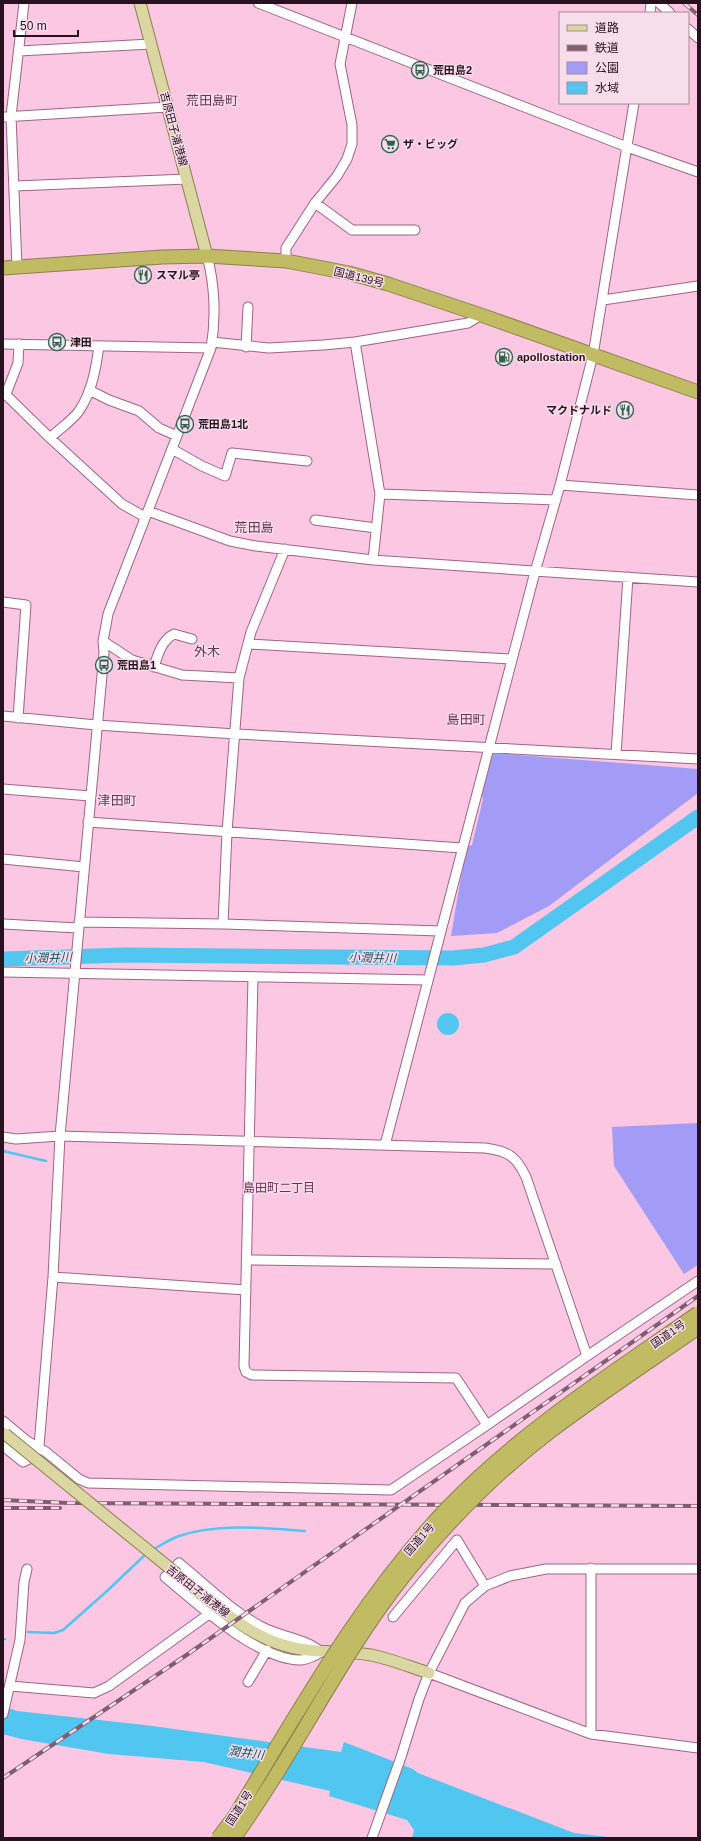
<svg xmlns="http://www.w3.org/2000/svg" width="701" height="1841" font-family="Helvetica,'Noto Sans JP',sans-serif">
<rect width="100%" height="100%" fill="#fbc7e2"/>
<path fill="#a29cf7" d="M 493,753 L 698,769 L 698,793 L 549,906 L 497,933 L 451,936 L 466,847 L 472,845 L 483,799 L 482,794 Z
M 698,1123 L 698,1265 L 684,1274 L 614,1166 L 612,1127 Z"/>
<path fill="#51c6f1" d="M437 1024a11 11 0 1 1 22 0a11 11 0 1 1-22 0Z
M 3,1706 L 17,1711 L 145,1725 L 341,1752 L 344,1742 L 413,1769 L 418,1773 L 574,1833 L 616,1838 L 412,1838 L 414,1830 L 407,1820 L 329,1796 L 330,1791 L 204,1762 L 109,1754 L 21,1739 L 3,1734 Z"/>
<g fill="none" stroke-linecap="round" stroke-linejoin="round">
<path stroke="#51c6f1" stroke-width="2.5" d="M 3,1151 L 46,1161
M 152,1550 C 160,1546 170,1539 179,1536 C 218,1523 264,1528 305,1531
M 28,1632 L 54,1633 L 63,1630 L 107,1591 L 147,1553
M 3,1639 L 5,1639"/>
<path stroke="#51c6f1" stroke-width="15" d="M 3,959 L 125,955 L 453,958 L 484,955 L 514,947 L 698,817"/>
<g stroke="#9f6485" stroke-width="11">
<path id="minor" d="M 258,3 L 627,147 L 698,172
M 659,3 L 670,13
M 650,13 L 651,3
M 688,29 L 698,38
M 19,51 L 151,44
M 3,117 L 168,107
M 15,186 L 187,179
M 315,203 L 352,230 L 415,230
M 286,261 L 286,248 L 315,203 L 337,176 L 347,159 L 352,144 L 352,125 L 340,64 L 352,3
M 17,267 L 11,116 L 24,3
M 603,300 L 698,286
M 212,342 L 269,348 L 323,345 L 355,342 L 468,323 L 481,315
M 355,342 L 380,494 L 373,560
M 3,344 L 211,348
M 246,347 L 248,307
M 89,390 L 109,400 L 139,411 L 159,428 L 177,436
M 3,392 L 50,438 L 122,504 L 145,517
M 6,394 L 18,363 L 19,344
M 50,438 C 59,429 72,421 79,411 C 92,392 96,368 99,346
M 172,449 L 202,466 L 225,476 L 232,453 L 307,461
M 560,485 L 698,495
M 380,494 L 556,500
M 148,511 L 230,541 L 256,546 L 373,560 L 698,582
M 315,520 L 376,528
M 3,602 L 26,605 L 18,718
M 103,641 L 132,660 L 182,675 L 239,678
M 248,644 L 512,659
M 154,667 C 158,654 162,640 174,634 L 192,639
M 3,716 L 96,725 L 236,734 L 698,759
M 616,754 L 628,577
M 3,789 L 90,796
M 88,822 L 462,848
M 3,859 L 84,867
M 79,922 L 223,924 L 440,931
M 3,924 L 78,928
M 223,924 L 227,832 L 239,678 L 251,632 L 285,549
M 3,972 L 428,980
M 3,1137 L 16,1139 L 60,1136 L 485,1148 C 508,1151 516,1156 526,1177 L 587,1356 L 487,1425
M 385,1145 L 535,572 L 560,485 L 593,355 L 634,103
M 247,1260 L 556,1264
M 53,1277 L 246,1290
M 587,1356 L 698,1281
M 3,1421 L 27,1441 L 46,1452 L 79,1479 L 88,1483 L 391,1490 L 487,1425 L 456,1378 L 252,1375 L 246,1372 L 244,1366 L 253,977
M 3,1446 L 23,1462 L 29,1459 L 39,1446 L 53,1277 L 60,1136 L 104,653 L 103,641 L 108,614 L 211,348 C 216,319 215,285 207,256
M 179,1563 C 205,1584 231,1611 262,1627 C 281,1637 305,1638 321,1652 C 315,1656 309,1659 301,1660 C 259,1661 196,1603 165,1577 Z
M 393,1617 L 457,1540 L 485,1586
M 429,1673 L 591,1734 L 698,1748
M 248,1682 L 267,1650
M 10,1686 L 94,1693 L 109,1686 L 209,1614
M 3,1714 L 20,1640 L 24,1582 L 27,1569
M 591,1734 L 591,1568
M 372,1838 L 401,1757 L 419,1699 L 429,1673 L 465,1603 L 485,1586 L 510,1576 L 546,1569 L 698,1569"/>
</g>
<g stroke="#8c804c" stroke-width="13">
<path id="major" d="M 140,3 L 207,256
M 177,1574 C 208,1599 245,1634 283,1645 C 312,1654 341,1650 371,1655 C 391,1659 410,1667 429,1673"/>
</g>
<g stroke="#8c804c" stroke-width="15">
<path id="highway" d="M 3,268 L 162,257 L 207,256 L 286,261 L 349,273 L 388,284 L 481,315 L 698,392"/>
</g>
<use href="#minor" stroke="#fff" stroke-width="9"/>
<use href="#major" stroke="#dad7a2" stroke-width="11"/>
<use href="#highway" stroke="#c1bc64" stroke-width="13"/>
<g stroke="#805d70" stroke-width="4">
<path id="rail" d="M 684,3 L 698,15
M 3,1500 L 68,1503 L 698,1506
M 3,1508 L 60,1508
M 3,1778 L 188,1654 L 698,1296"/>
</g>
<use href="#rail" stroke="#f8ddeb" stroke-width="2.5" stroke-dasharray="8" stroke-linecap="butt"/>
<g stroke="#8c804c" stroke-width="13" stroke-linecap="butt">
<path id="major-bridge" d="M 5,1434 L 177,1574"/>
</g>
<g stroke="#8c804c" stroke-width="15" stroke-linecap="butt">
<path id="highway-bridge" d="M 218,1838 L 234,1817 C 299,1711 359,1601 445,1510 C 519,1432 611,1374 698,1313
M 234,1838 C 295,1754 339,1658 404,1576 C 447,1523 497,1472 551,1431 C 599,1395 649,1362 698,1328"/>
</g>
<use href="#major-bridge" stroke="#dad7a2" stroke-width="11"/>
<use href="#highway-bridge" stroke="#c1bc64" stroke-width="13"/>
</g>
<defs>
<g id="bus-ring" transform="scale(0.9)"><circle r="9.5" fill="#f8ddeb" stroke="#2a654e" stroke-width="1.5"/><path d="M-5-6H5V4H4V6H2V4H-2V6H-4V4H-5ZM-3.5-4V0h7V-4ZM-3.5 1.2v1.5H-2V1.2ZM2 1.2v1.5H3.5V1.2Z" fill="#2a654e"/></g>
<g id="supermarket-ring" transform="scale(0.9)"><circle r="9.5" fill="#f8ddeb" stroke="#2a654e" stroke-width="1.5"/><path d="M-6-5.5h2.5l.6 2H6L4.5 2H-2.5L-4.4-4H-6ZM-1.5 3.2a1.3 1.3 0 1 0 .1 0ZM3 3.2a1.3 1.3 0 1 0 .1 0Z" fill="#2a654e"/></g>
<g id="restaurant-ring" transform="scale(0.9)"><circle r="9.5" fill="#f8ddeb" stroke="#2a654e" stroke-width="1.5"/><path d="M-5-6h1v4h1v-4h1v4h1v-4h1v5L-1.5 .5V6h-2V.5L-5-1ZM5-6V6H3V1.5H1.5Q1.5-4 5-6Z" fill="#2a654e"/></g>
<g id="fuel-ring" transform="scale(0.9)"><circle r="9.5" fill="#f8ddeb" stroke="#2a654e" stroke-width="1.5"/><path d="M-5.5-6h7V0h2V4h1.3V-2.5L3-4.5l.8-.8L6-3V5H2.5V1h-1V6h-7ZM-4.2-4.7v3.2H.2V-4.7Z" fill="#2a654e"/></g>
</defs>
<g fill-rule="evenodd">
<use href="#bus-ring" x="420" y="70"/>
<use href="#supermarket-ring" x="390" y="144"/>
<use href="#restaurant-ring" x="143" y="275"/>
<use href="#bus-ring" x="57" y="342"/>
<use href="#fuel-ring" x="504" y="357"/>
<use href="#restaurant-ring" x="625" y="410"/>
<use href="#bus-ring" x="185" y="424"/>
<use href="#bus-ring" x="104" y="665"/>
</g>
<g text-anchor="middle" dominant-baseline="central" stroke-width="3" stroke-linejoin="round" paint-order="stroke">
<g font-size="11" font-weight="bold" fill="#29121f" stroke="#f8ddeb" text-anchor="start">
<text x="433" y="70">荒田島2</text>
<text x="403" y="144">ザ・ビッグ</text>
<text x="156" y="275">スマル亭</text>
<text x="70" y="342">津田</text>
<text x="517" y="357">apollostation</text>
<text x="612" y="410" text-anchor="end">マクドナルド</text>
<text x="198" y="424">荒田島1北</text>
<text x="117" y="665">荒田島1</text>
</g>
<g font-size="11" fill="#29121f" stroke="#f8ddeb">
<text transform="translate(174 129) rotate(75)">吉原田子浦港線</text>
<text transform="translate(359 277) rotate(14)">国道139号</text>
<text transform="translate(668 1334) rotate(-35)">国道1号</text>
<text transform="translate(419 1539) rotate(-49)">国道1号</text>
<text transform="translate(198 1591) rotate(38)">吉原田子浦港線</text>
<text transform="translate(239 1808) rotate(-57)">国道1号</text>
</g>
<g font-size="12" font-style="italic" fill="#12546a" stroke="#f8ddeb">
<text transform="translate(48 958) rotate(-2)">小潤井川</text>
<text transform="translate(372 958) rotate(1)">小潤井川</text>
<text transform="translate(246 1753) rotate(7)">潤井川</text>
</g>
<g font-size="12" fill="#693453" stroke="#f8ddeb">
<text x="279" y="1188">島田町二丁目</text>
</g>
<g font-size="13" fill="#693453" stroke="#f8ddeb">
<text x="212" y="100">荒田島町</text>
<text x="254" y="527">荒田島</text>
<text x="207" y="651">外木</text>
<text x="466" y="719">島田町</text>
<text x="117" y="800">津田町</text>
</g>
</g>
<rect width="701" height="1841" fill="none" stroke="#29121f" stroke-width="8"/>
<rect x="559" y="12" width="130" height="92" fill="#f8ddeb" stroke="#a58c99"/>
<rect x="567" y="25" width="20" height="6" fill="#dad7a2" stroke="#a58c99"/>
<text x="595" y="32" font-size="12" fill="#29121f">道路</text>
<rect x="567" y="45" width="20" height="6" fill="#805d70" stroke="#a58c99"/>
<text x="595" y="52" font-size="12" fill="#29121f">鉄道</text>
<rect x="567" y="62" width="20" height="12" fill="#a29cf7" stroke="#a58c99"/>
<text x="595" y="72" font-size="12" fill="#29121f">公園</text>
<rect x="567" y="82" width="20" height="12" fill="#51c6f1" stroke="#a58c99"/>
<text x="595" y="92" font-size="12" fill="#29121f">水域</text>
<path d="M14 30v6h64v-6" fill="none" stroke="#29121f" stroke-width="2"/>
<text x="20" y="30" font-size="12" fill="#29121f" stroke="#f8ddeb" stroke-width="3" paint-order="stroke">50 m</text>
</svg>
